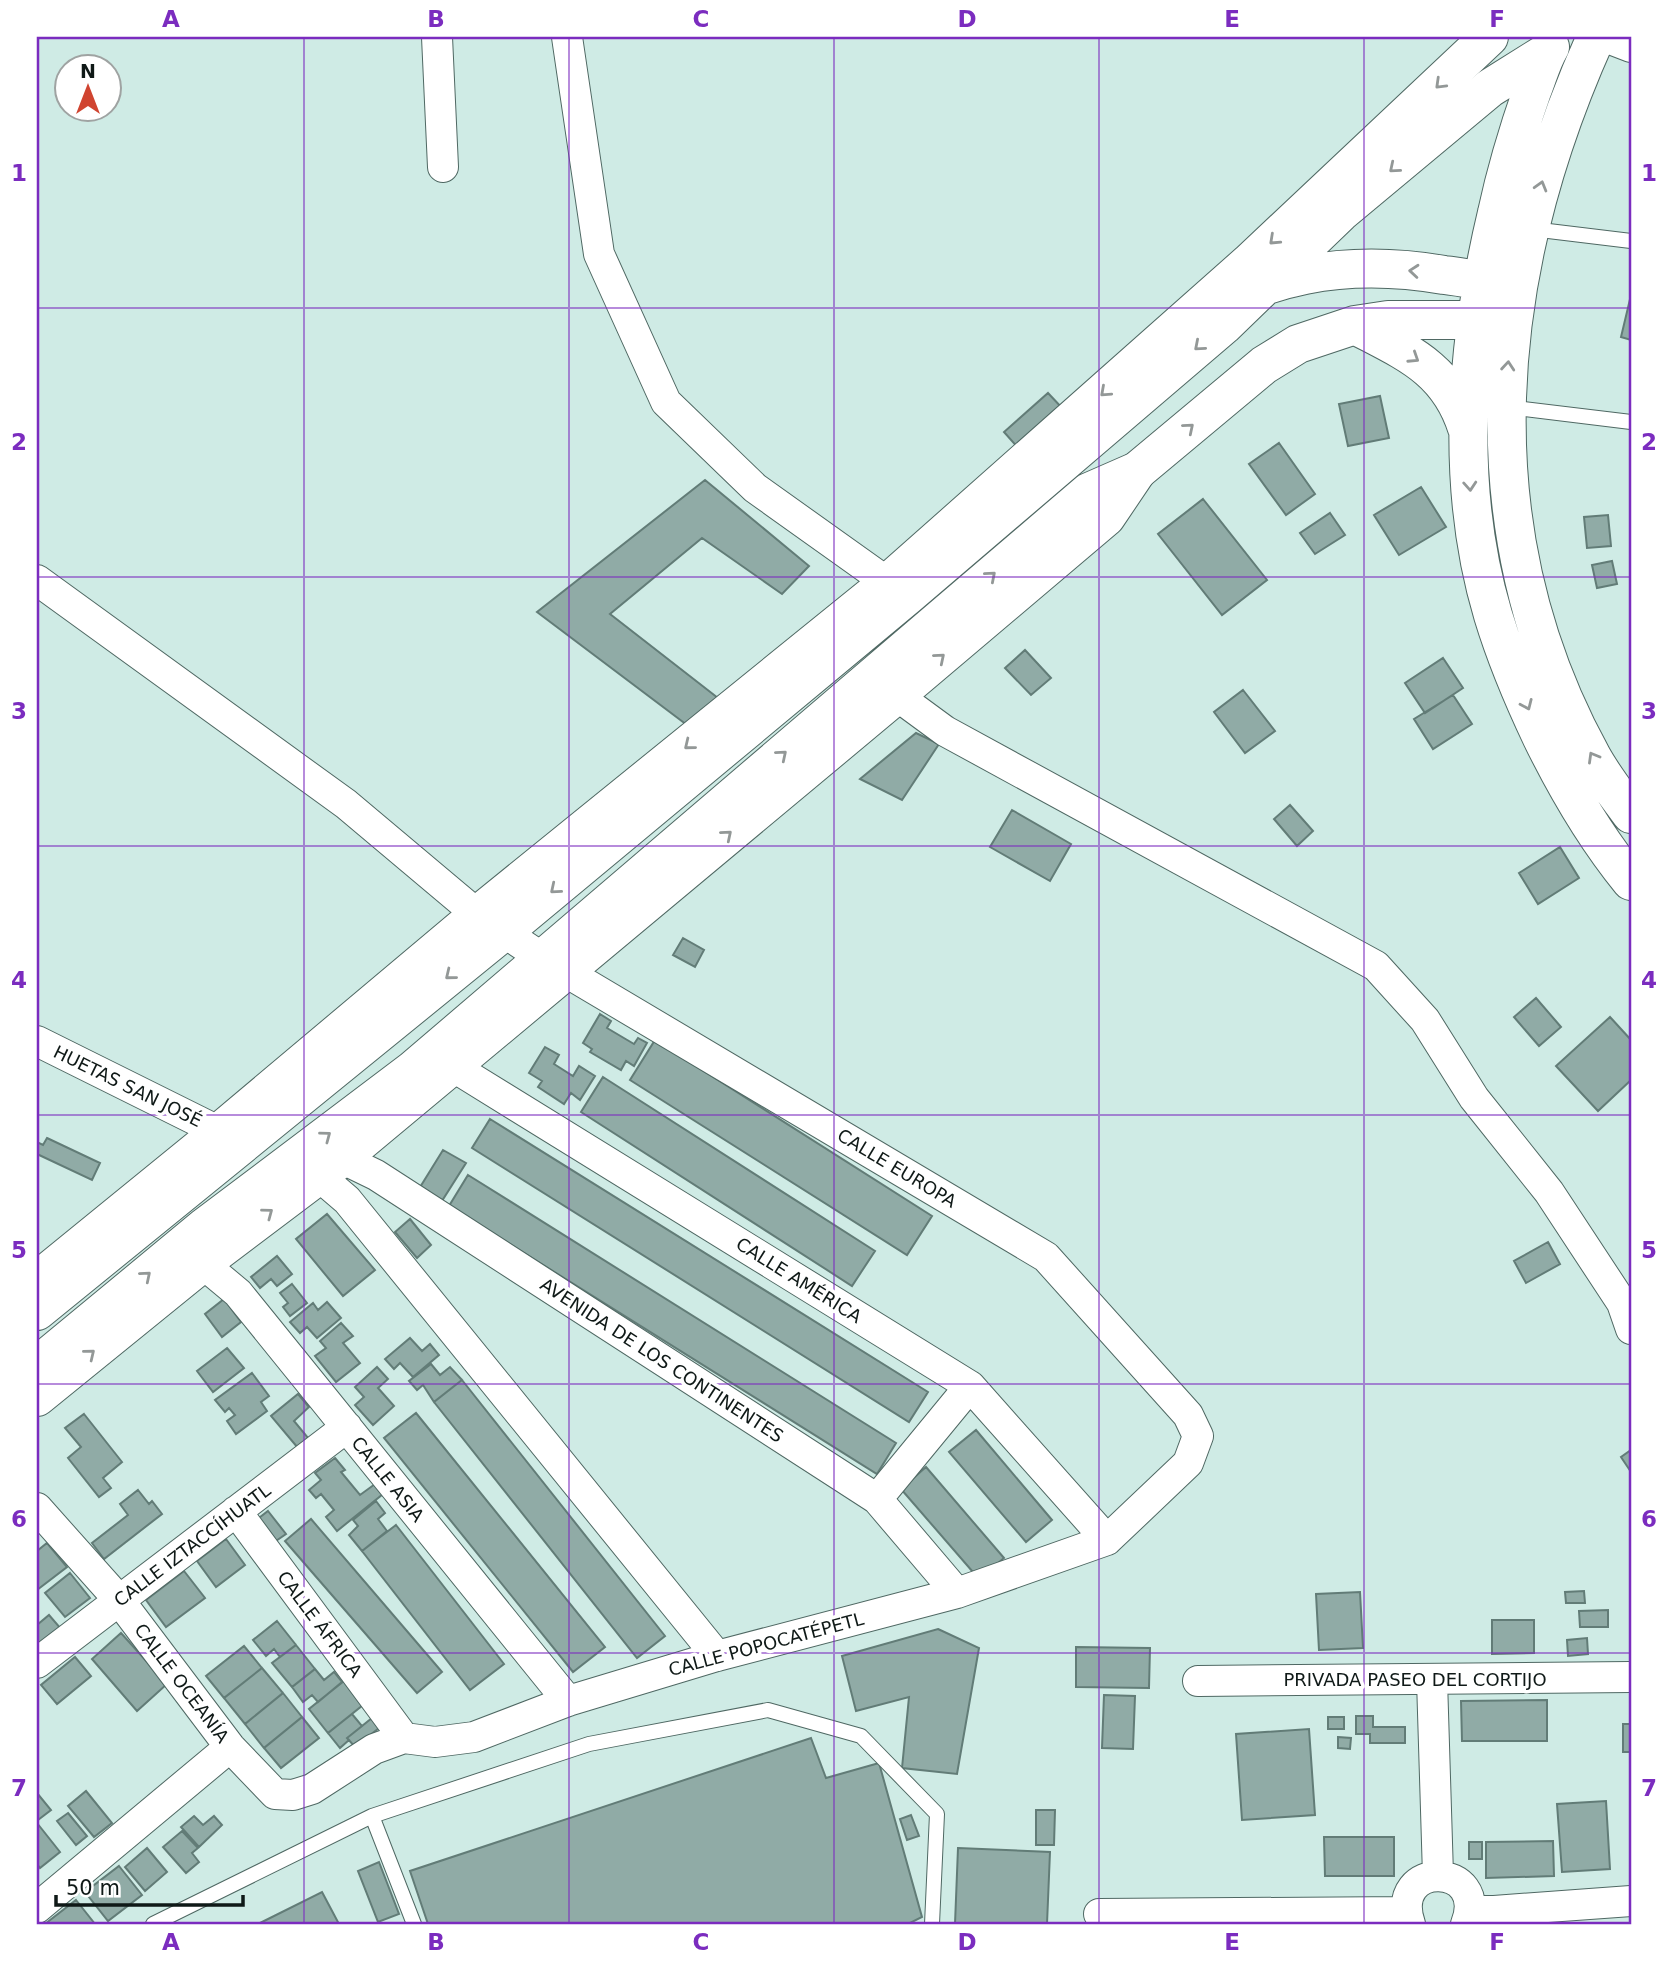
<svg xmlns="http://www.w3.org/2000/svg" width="1668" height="1961" font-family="'DejaVu Sans',sans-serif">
<rect width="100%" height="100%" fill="#cfebe5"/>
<path fill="#90aba6" stroke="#627c77" stroke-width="2" d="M 1631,295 L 1631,340 L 1621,337 Z
M 1048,393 L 1064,410 L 1020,450 L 1004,432 Z
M 1380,396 L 1389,438 L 1348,446 L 1339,404 Z
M 1279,443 L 1315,494 L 1286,515 L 1249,464 Z
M 705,480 L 809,566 L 782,594 L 702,538 L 610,614 L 718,698 L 687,725 L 537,612 Z
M 1421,487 L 1446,527 L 1399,555 L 1374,515 Z
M 1203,499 L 1267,580 L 1222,615 L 1158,534 Z
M 1330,513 L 1345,535 L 1315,554 L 1300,533 Z
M 1608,515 L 1611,546 L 1587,548 L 1584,517 Z
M 1612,561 L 1617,584 L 1597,588 L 1592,565 Z
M 1025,650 L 1051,678 L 1031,695 L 1005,668 Z
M 1443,658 L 1463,688 L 1425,713 L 1405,683 Z
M 1243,690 L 1275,731 L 1245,753 L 1214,712 Z
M 1453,695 L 1472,724 L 1433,749 L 1414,719 Z
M 916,733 L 939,744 L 902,800 L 860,779 Z
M 1290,805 L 1313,831 L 1297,846 L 1274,819 Z
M 1012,810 L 1071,844 L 1050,881 L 990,847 Z
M 1560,847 L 1579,878 L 1538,904 L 1519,873 Z
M 683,938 L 704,950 L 695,967 L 673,955 Z
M 1536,998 L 1561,1027 L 1539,1046 L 1514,1017 Z
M 600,1014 L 611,1021 L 607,1028 L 634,1044 L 638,1038 L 647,1043 L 634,1066 L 626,1061 L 621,1070 L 590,1052 L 592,1049 L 583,1043 Z
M 1610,1017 L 1631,1040 L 1631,1080 L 1598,1111 L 1556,1066 Z
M 655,1040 L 932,1216 L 907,1255 L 630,1080 Z
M 545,1047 L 559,1055 L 554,1064 L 573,1076 L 579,1066 L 595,1076 L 580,1100 L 571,1093 L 564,1104 L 538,1087 L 542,1081 L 529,1073 Z
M 603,1077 L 875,1251 L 852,1286 L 581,1112 Z
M 490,1119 L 928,1392 L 909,1422 L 472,1148 Z
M 47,1138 L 100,1163 L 92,1180 L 37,1154 L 37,1142 L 43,1145 Z
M 443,1150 L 466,1163 L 440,1204 L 414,1197 Z
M 468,1175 L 896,1443 L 877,1474 L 449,1206 Z
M 327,1214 L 375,1270 L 343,1296 L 296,1239 Z
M 410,1219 L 431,1245 L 417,1258 L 395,1232 Z
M 1548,1242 L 1560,1264 L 1526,1283 L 1514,1261 Z
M 277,1256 L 292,1274 L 277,1286 L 271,1279 L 260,1288 L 251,1277 Z
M 292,1284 L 307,1303 L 290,1316 L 283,1307 L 288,1303 L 280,1293 Z
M 224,1299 L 241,1322 L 222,1337 L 205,1314 Z
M 327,1302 L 341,1318 L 317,1338 L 307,1327 L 300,1333 L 290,1322 L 313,1303 L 318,1310 Z
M 341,1323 L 353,1336 L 343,1343 L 360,1363 L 336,1382 L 315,1356 L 326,1348 L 320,1341 Z
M 410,1338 L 422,1351 L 430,1344 L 439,1355 L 413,1377 L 400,1363 L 394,1369 L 385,1359 Z
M 227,1348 L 244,1368 L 213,1392 L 197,1371 Z
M 431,1364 L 440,1375 L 450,1367 L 462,1380 L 434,1402 L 423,1385 L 417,1390 L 409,1381 Z
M 377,1367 L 388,1379 L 378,1388 L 394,1406 L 373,1425 L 355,1405 L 364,1397 L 355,1387 Z
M 252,1373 L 269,1396 L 261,1402 L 267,1411 L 236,1434 L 227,1421 L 235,1415 L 229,1408 L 225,1412 L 215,1400 Z
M 462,1380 L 665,1636 L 637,1658 L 434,1402 Z
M 298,1394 L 309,1407 L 294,1421 L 309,1439 L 298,1448 L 271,1416 Z
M 416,1413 L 605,1647 L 573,1672 L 384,1438 Z
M 84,1414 L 122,1462 L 103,1478 L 111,1488 L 99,1497 L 68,1458 L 81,1447 L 65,1428 Z
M 976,1430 L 1052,1520 L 1026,1542 L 949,1452 Z
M 1631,1450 L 1631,1472 L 1621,1457 Z
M 335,1458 L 345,1470 L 341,1472 L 360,1495 L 375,1484 L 383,1494 L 337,1531 L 326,1517 L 334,1510 L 321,1494 L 316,1498 L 309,1490 L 321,1480 L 315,1473 Z
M 926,1467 L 1004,1558 L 979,1579 L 901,1489 Z
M 138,1490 L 149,1504 L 152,1501 L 162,1514 L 104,1559 L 92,1543 L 128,1515 L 120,1504 Z
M 376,1501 L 385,1513 L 378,1519 L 387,1531 L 362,1551 L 349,1535 L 358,1526 L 353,1520 Z
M 268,1511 L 286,1534 L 273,1543 L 255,1521 Z
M 311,1519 L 442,1672 L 417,1693 L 285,1541 Z
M 396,1525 L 504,1664 L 470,1690 L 362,1551 Z
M 226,1539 L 245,1565 L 216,1587 L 197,1561 Z
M 47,1543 L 67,1567 L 37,1590 L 37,1551 Z
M 184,1571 L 205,1598 L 166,1627 L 146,1600 Z
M 70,1573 L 90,1598 L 65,1617 L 45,1593 Z
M 1584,1591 L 1585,1603 L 1566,1603 L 1565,1592 Z
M 1360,1592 L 1363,1648 L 1319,1650 L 1316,1594 Z
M 1608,1610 L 1608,1627 L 1580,1627 L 1579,1611 Z
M 49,1615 L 62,1630 L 41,1647 L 37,1642 L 37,1625 Z
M 1492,1620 L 1534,1620 L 1534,1653 L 1492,1654 Z
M 277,1621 L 296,1645 L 280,1657 L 274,1649 L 266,1656 L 253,1640 Z
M 938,1629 L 979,1648 L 957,1774 L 902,1768 L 909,1697 L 856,1711 L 842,1656 Z
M 121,1633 L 167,1684 L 137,1711 L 92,1659 Z
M 1587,1638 L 1588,1654 L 1568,1656 L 1567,1640 Z
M 296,1645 L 315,1669 L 292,1687 L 272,1663 Z
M 244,1646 L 262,1668 L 224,1698 L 206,1676 Z
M 1076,1647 L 1150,1648 L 1149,1688 L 1076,1687 Z
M 75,1657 L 91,1676 L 57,1704 L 41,1685 Z
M 262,1668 L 283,1693 L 245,1724 L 224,1698 Z
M 315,1669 L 324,1680 L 334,1672 L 342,1682 L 318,1702 L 312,1695 L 303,1702 L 292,1687 Z
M 349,1677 L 368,1701 L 328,1733 L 309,1709 Z
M 283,1693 L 302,1717 L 264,1748 L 245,1724 Z
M 1104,1695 L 1135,1696 L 1133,1749 L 1102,1748 Z
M 1547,1700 L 1547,1741 L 1462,1741 L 1461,1701 Z
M 352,1714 L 362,1726 L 347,1738 L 349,1740 L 340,1748 L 328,1733 Z
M 1356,1716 L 1373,1716 L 1373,1727 L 1405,1727 L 1405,1743 L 1370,1743 L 1370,1734 L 1356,1734 Z
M 302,1717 L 319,1738 L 281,1768 L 264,1748 Z
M 1328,1717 L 1344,1717 L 1344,1729 L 1328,1729 Z
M 372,1718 L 379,1728 L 355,1747 L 347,1738 Z
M 1623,1724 L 1631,1724 L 1631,1752 L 1623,1752 Z
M 1309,1729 L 1315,1815 L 1242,1820 L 1236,1734 Z
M 1338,1737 L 1351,1738 L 1350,1749 L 1338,1748 Z
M 811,1738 L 826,1778 L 879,1763 L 922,1917 L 908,1924 L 428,1924 L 410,1871 Z
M 86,1791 L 112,1823 L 94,1837 L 68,1806 Z
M 37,1793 L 51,1810 L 38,1820 L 37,1818 Z
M 1606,1801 L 1610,1869 L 1562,1872 L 1557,1804 Z
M 1036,1810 L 1055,1810 L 1054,1845 L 1036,1845 Z
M 68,1813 L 87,1836 L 76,1845 L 57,1821 Z
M 911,1815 L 919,1836 L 907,1840 L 900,1819 Z
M 194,1816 L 203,1825 L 214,1816 L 222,1825 L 199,1847 L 181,1827 Z
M 37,1823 L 60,1852 L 40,1868 L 37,1864 Z
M 182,1831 L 198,1848 L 192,1853 L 199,1862 L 186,1873 L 163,1847 Z
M 1324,1837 L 1394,1837 L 1394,1876 L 1325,1876 Z
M 1553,1841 L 1554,1876 L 1486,1878 L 1486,1842 Z
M 1469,1842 L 1482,1842 L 1482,1859 L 1469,1859 Z
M 147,1848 L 167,1872 L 145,1891 L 125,1867 Z
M 958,1848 L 1050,1852 L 1047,1924 L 955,1924 Z
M 379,1862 L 399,1914 L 378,1922 L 358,1871 Z
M 119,1866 L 142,1895 L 108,1921 L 85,1892 Z
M 322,1892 L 339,1924 L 258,1924 Z
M 76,1900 L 95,1924 L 45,1924 Z"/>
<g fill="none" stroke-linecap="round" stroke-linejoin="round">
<g stroke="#4f6863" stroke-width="16">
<path id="lane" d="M 1532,229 L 1631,241
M 1508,407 L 1631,422
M 372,1816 L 414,1924
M 153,1924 L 372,1816 L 589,1744 L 768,1710 L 861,1736 L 937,1814 L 932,1924"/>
</g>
<g stroke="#4f6863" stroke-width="32">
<path id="street" d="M 437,37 L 443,167
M 567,37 L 599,254 L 666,402 L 755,488 L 905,595
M 1605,37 L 1631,47
M 37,580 L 346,804 L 478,915 L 544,959 L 1046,1257 L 1188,1415 L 1198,1436 L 1188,1463 L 1107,1540 L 957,1593 L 717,1656 L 568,1701 L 474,1737 L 435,1742 L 404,1738 L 374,1749 L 312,1789 L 293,1795 L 275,1794 L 230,1747 L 119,1600 L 37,1508
M 896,695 L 945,731 L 1376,966 L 1425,1020 L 1474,1098 L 1549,1192 L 1622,1303 L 1631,1329
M 37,1041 L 220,1132
M 452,1066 L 970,1386 L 1107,1540
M 341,1158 L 376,1175 L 877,1499 L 957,1593
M 319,1176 L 347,1200 L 717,1656
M 202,1263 L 238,1293 L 568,1701
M 877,1499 L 970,1386
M 236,1511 L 404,1738
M 37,1663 L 347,1427
M 1432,1680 L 1438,1875
M 1198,1681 L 1631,1677
M 37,1908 L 230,1747
M 1471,1911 L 1494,1911 L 1631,1901
M 1099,1914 L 1406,1912
M 1410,1924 C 1388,1859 1490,1862 1466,1924"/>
</g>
<g stroke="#4f6863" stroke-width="40">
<path id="secondary" d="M 37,1281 L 220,1132 L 478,915 L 888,583 L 1249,263 L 1489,37
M 37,1397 L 202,1263 L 341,1158 L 896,695 L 1106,517 L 1137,471"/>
</g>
<g stroke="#4f6863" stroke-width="40">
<path id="primary" d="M 1596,37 C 1491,270 1465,526 1592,757 C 1603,777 1618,796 1631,814
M 1550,47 C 1542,60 1538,76 1532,91 C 1518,131 1506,171 1497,213 C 1466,343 1454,485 1493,615 C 1506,658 1523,698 1542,738 C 1567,789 1595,837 1631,881
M 1355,325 C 1406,352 1448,368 1467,428
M 1177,328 C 1263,274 1344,258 1444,275 C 1467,278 1487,279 1501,298
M 37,1311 L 503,932 L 907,596 L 1224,325 L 1340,213 L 1490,88 L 1546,53
M 37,1366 L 205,1227 L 413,1070 L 1089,492 L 1137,471 L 1264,365 L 1298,344 L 1355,325 L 1388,320 L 1475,320 L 1491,316 L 1505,303 L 1519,282"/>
</g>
<use href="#lane" stroke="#fff" stroke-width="14"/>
<use href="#street" stroke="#fff" stroke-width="30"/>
<use href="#secondary" stroke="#fff" stroke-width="38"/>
<use href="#primary" stroke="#fff" stroke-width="38"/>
</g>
<defs><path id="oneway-chevron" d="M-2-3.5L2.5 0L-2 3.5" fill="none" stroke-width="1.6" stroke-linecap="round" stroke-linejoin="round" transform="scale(1.75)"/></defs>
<g stroke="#939897">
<use href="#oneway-chevron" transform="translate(1440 84) rotate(136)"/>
<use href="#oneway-chevron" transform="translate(1394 168) rotate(140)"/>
<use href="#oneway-chevron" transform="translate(1541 186) rotate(-74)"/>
<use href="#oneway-chevron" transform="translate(1274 240) rotate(137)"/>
<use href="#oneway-chevron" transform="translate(1414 271) rotate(-175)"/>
<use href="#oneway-chevron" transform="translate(1199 346) rotate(139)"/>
<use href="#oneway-chevron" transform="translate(1414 358) rotate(33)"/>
<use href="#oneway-chevron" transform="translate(1508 366) rotate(-85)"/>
<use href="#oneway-chevron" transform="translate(1105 392) rotate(138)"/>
<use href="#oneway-chevron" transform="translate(1189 428) rotate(-40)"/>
<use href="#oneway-chevron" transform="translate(1470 486) rotate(86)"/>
<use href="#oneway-chevron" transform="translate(991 576) rotate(-41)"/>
<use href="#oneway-chevron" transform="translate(940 658) rotate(-40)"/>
<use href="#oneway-chevron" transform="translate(1527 705) rotate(66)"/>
<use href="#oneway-chevron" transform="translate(689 745) rotate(141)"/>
<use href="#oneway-chevron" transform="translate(782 755) rotate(-40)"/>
<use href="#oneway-chevron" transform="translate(1593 757) rotate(-120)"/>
<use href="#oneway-chevron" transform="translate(727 835) rotate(-40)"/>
<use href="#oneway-chevron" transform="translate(555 889) rotate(140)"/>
<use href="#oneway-chevron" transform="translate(450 975) rotate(141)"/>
<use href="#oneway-chevron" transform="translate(326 1136) rotate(-37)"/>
<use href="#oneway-chevron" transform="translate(268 1213) rotate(-37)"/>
<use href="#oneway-chevron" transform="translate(146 1276) rotate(-40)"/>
<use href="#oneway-chevron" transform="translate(90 1354) rotate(-39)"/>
</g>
<path fill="none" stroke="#7b2cbf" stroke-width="2" stroke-opacity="0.55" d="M 304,37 L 304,1924M 569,37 L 569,1924M 834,37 L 834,1924M 1099,37 L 1099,1924M 1364,37 L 1364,1924M 37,308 L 1631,308M 37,577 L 1631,577M 37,846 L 1631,846M 37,1115 L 1631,1115M 37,1384 L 1631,1384M 37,1653 L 1631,1653"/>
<g text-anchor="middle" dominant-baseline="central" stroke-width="7" stroke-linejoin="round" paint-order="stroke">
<g font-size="18" fill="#0f1917" stroke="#fff">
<text transform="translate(128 1086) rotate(26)">HUETAS SAN JOSÉ</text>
<text transform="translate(897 1168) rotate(31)">CALLE EUROPA</text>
<text transform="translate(799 1280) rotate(32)">CALLE AMÉRICA</text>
<text transform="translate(662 1360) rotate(33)">AVENIDA DE LOS CONTINENTES</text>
<text transform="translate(388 1479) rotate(51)">CALLE ASIA</text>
<text transform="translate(192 1545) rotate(-37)">CALLE IZTACCÍHUATL</text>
<text transform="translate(320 1624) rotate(53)">CALLE ÁFRICA</text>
<text transform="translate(766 1644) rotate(-15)">CALLE POPOCATÉPETL</text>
<text x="1415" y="1679">PRIVADA PASEO DEL CORTIJO</text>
<text transform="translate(182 1683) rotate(53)">CALLE OCEANÍA</text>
</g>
</g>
<rect width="1668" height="1961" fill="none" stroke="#ffffff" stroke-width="77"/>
<g transform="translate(88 88)"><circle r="33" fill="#ffffff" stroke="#9fa3a2" stroke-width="2"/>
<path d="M0-5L12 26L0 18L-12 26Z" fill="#d04430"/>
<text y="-10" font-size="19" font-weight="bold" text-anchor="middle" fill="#0f1917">N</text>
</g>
<path d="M56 1895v10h187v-10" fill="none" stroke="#0f1917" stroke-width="3.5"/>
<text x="66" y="1895" font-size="21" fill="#0f1917" stroke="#ffffff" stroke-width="5" paint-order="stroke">50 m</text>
<rect x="38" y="38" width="1592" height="1885" fill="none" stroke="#7b2cbf" stroke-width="2.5"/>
<g font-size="23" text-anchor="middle" font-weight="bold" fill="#7b2cbf">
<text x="171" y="27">A</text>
<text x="436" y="27">B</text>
<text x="701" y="27">C</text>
<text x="967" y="27">D</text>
<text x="1232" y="27">E</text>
<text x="1497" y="27">F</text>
<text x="19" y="181">1</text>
<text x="1649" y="181">1</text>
<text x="19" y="450">2</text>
<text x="1649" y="450">2</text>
<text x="19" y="719">3</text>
<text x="1649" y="719">3</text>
<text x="19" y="988">4</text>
<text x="1649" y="988">4</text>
<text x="19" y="1258">5</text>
<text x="1649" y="1258">5</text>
<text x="19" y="1527">6</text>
<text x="1649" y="1527">6</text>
<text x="19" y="1796">7</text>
<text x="1649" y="1796">7</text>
<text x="171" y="1950">A</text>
<text x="436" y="1950">B</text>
<text x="701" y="1950">C</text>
<text x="967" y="1950">D</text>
<text x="1232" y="1950">E</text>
<text x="1497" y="1950">F</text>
</g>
</svg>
